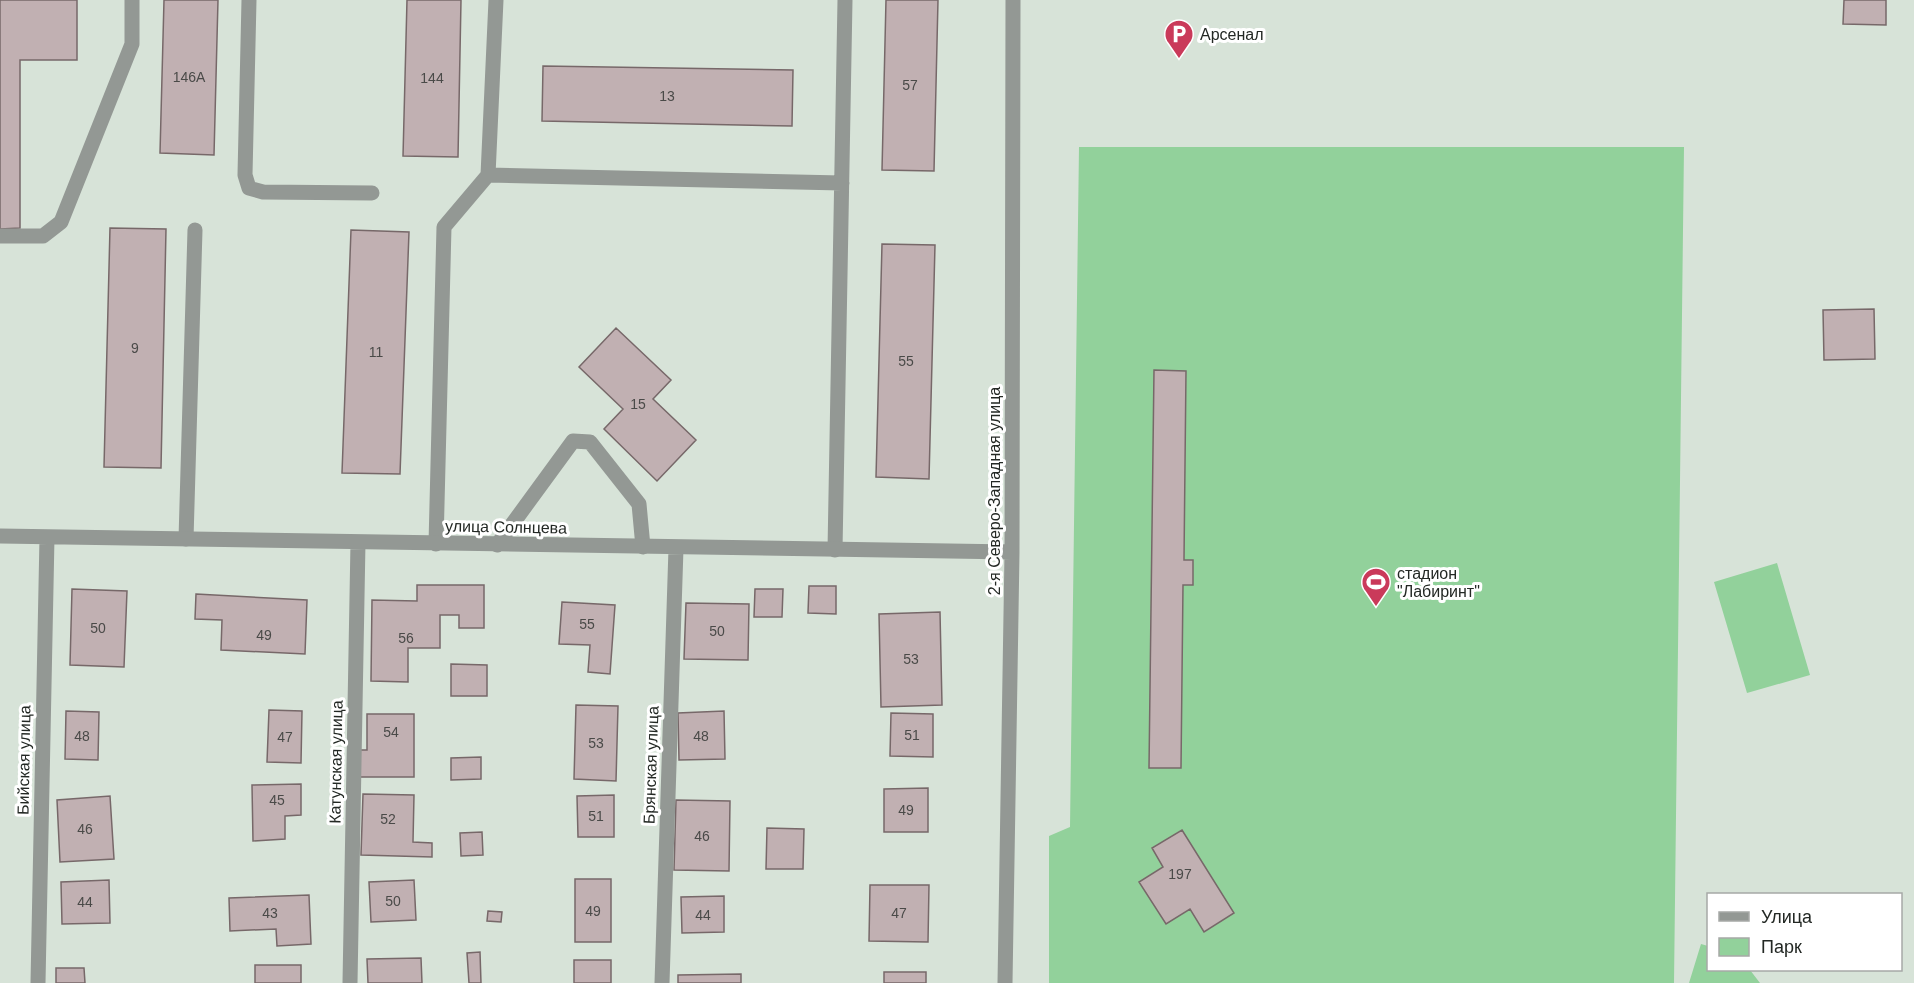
<svg xmlns="http://www.w3.org/2000/svg" width="1914" height="983" font-family="Arial,sans-serif">
<rect width="100%" height="100%" fill="#d7e3d8"/>
<path fill="#92d19b" d="M 1079,147 L 1684,147 L 1674,983 L 1049,983 L 1049,836 L 1070,827 Z
M 1777,563 L 1810,675 L 1747,693 L 1714,582 Z
M 1701,944 L 1708,946 L 1708,970 L 1750,970 L 1760,983 L 1689,983 Z"/>
<path fill="#c1b0b2" stroke="#776869" stroke-width="1.5" d="M 0,0 L 77,0 L 77,60 L 20,60 L 20,228 L 0,229 Z
M 164,0 L 218,0 L 214,155 L 160,153 Z
M 407,0 L 461,0 L 458,157 L 403,156 Z
M 886,0 L 938,0 L 934,171 L 882,170 Z
M 1844,0 L 1886,0 L 1886,25 L 1843,24 Z
M 543,66 L 793,70 L 792,126 L 542,121 Z
M 110,228 L 166,229 L 161,468 L 104,467 Z
M 351,230 L 409,232 L 400,474 L 342,473 Z
M 882,244 L 935,245 L 929,479 L 876,477 Z
M 1874,309 L 1875,359 L 1824,360 L 1823,310 Z
M 616,328 L 671,380 L 653,399 L 696,440 L 657,481 L 604,429 L 623,409 L 579,367 Z
M 1154,370 L 1186,371 L 1184,560 L 1193,560 L 1193,585 L 1183,585 L 1181,768 L 1149,768 Z
M 417,585 L 484,585 L 484,628 L 459,628 L 459,615 L 440,615 L 440,648 L 408,648 L 408,682 L 371,681 L 372,600 L 417,601 Z
M 809,586 L 836,586 L 836,614 L 808,613 Z
M 72,589 L 127,591 L 124,667 L 70,665 Z
M 755,589 L 783,589 L 782,617 L 754,617 Z
M 196,594 L 307,600 L 305,654 L 221,650 L 222,620 L 195,619 Z
M 562,602 L 615,605 L 610,674 L 588,672 L 590,645 L 559,644 Z
M 686,603 L 749,604 L 748,660 L 684,659 Z
M 940,612 L 942,705 L 881,707 L 879,614 Z
M 451,664 L 487,665 L 487,696 L 451,696 Z
M 576,705 L 618,706 L 616,781 L 574,779 Z
M 269,710 L 302,711 L 301,763 L 267,762 Z
M 66,711 L 99,712 L 98,760 L 65,759 Z
M 724,711 L 725,759 L 679,760 L 678,713 Z
M 891,713 L 933,714 L 933,757 L 890,756 Z
M 367,714 L 414,714 L 414,777 L 360,777 L 360,750 L 367,750 Z
M 481,757 L 481,779 L 451,780 L 451,758 Z
M 301,784 L 301,815 L 285,816 L 285,839 L 253,841 L 252,785 Z
M 928,788 L 928,832 L 884,832 L 884,789 Z
M 363,794 L 414,795 L 413,842 L 432,843 L 432,857 L 361,855 Z
M 614,795 L 614,837 L 578,837 L 577,796 Z
M 110,796 L 114,859 L 60,862 L 57,800 Z
M 676,800 L 730,801 L 729,871 L 674,870 Z
M 767,828 L 804,829 L 803,869 L 766,869 Z
M 1182,830 L 1234,913 L 1204,932 L 1190,909 L 1166,924 L 1139,882 L 1163,867 L 1152,848 Z
M 482,832 L 483,855 L 461,856 L 460,833 Z
M 575,879 L 611,879 L 611,942 L 575,942 Z
M 109,880 L 110,923 L 62,924 L 61,882 Z
M 414,880 L 416,920 L 371,922 L 369,882 Z
M 870,885 L 929,885 L 928,942 L 869,941 Z
M 309,895 L 311,944 L 277,946 L 276,929 L 230,931 L 229,898 Z
M 724,896 L 724,932 L 682,933 L 681,897 Z
M 488,911 L 502,912 L 501,922 L 487,921 Z
M 480,952 L 481,983 L 469,983 L 467,953 Z
M 421,958 L 422,983 L 368,983 L 367,959 Z
M 574,960 L 611,960 L 611,983 L 574,983 Z
M 255,965 L 301,965 L 301,983 L 255,983 Z
M 56,968 L 84,968 L 85,983 L 56,983 Z
M 884,972 L 926,972 L 926,983 L 884,983 Z
M 741,974 L 741,983 L 678,983 L 678,975 Z"/>
<g fill="none" stroke-linecap="round" stroke-linejoin="round">
<path stroke="#939894" stroke-width="15" d="M 249,0 L 245,175 L 249,188 L 263,192 L 372,193
M 488,175 L 842,183
M 0,236 L 43,236 L 61,222 L 132,44 L 132,0
M 186,539 L 195,230
M 436,544 L 444,227 L 488,175 L 496,0
M 497,545 L 573,441 L 590,442 L 639,504 L 643,547
M 835,550 L 845,0"/>
<path stroke="#939894" stroke-width="15" d="M 0,536 L 1012,552
M 38,983 L 47,537
M 350,983 L 358,542
M 662,983 L 676,548
M 1005,983 L 1012,552 L 1013,0"/>
</g>
<defs>
<g id="parking-pin" transform="scale(1.5)"><path d="M0 17L-7.5 6A9.5 9.5 0 1 1 7.5 6Z" fill="#ca3a5a" stroke="#fff"/><path d="M-3.5-5.5H1a3.5 3.5 0 0 1 0 7H-1V5.5H-3.5ZM-1-3.4V-.6H.8a1.4 1.4 0 0 0 0-2.8Z" fill="#fff"/></g>
<g id="stadium-pin" transform="scale(1.5)"><path d="M0 17L-7.5 6A9.5 9.5 0 1 1 7.5 6Z" fill="#ca3a5a" stroke="#fff"/><path d="M0-5a6.5 5 0 1 0 0 10a6.5 5 0 1 0 0-10ZM-3.5-1.8h7v3.6h-7Z" fill="#fff"/></g>
</defs>
<g fill-rule="evenodd">
<use href="#parking-pin" x="1179" y="34"/>
<use href="#stadium-pin" x="1376" y="582"/>
</g>
<g text-anchor="middle" dominant-baseline="central" stroke-width="6" stroke-linejoin="round" paint-order="stroke">
<g font-size="14" fill="#4a4a48">
<text x="189" y="77">146А</text>
<text x="432" y="78">144</text>
<text x="910" y="85">57</text>
<text x="667" y="96">13</text>
<text x="135" y="348">9</text>
<text x="376" y="352">11</text>
<text x="906" y="361">55</text>
<text x="638" y="404">15</text>
<text x="587" y="624">55</text>
<text x="98" y="628">50</text>
<text x="717" y="631">50</text>
<text x="264" y="635">49</text>
<text x="406" y="638">56</text>
<text x="911" y="659">53</text>
<text x="391" y="732">54</text>
<text x="912" y="735">51</text>
<text x="82" y="736">48</text>
<text x="701" y="736">48</text>
<text x="285" y="737">47</text>
<text x="596" y="743">53</text>
<text x="277" y="800">45</text>
<text x="906" y="810">49</text>
<text x="596" y="816">51</text>
<text x="388" y="819">52</text>
<text x="85" y="829">46</text>
<text x="702" y="836">46</text>
<text x="1180" y="874">197</text>
<text x="393" y="901">50</text>
<text x="85" y="902">44</text>
<text x="593" y="911">49</text>
<text x="270" y="913">43</text>
<text x="899" y="913">47</text>
<text x="703" y="915">44</text>
</g>
<g font-size="16" fill="#232824" stroke="#fff" text-anchor="start">
<text x="1200" y="34">Арсенал</text>
<text x="1397" y="573">стадион<tspan x="1397" dy="18">"Лабиринт"</tspan></text>
</g>
<g font-size="16" fill="#232824" stroke="#fff">
<text transform="translate(994 491) rotate(-90)">2-я Северо-Западная улица</text>
<text transform="translate(506 527) rotate(1)">улица Солнцева</text>
<text transform="translate(24 760) rotate(-89)">Бийская улица</text>
<text transform="translate(336 762) rotate(-89)">Катунская улица</text>
<text transform="translate(651 765) rotate(-88)">Брянская улица</text>
</g>
</g>
<rect x="1707" y="893" width="195" height="78" fill="#ffffff" stroke="#a7a9a7" stroke-width="1.5"/>
<rect x="1719" y="912" width="30" height="9" fill="#939894" stroke="#a7a9a7" stroke-width="1.5"/>
<text x="1761" y="923" font-size="18" fill="#232824">Улица</text>
<rect x="1719" y="938" width="30" height="18" fill="#92d19b" stroke="#a7a9a7" stroke-width="1.5"/>
<text x="1761" y="953" font-size="18" fill="#232824">Парк</text>
</svg>
